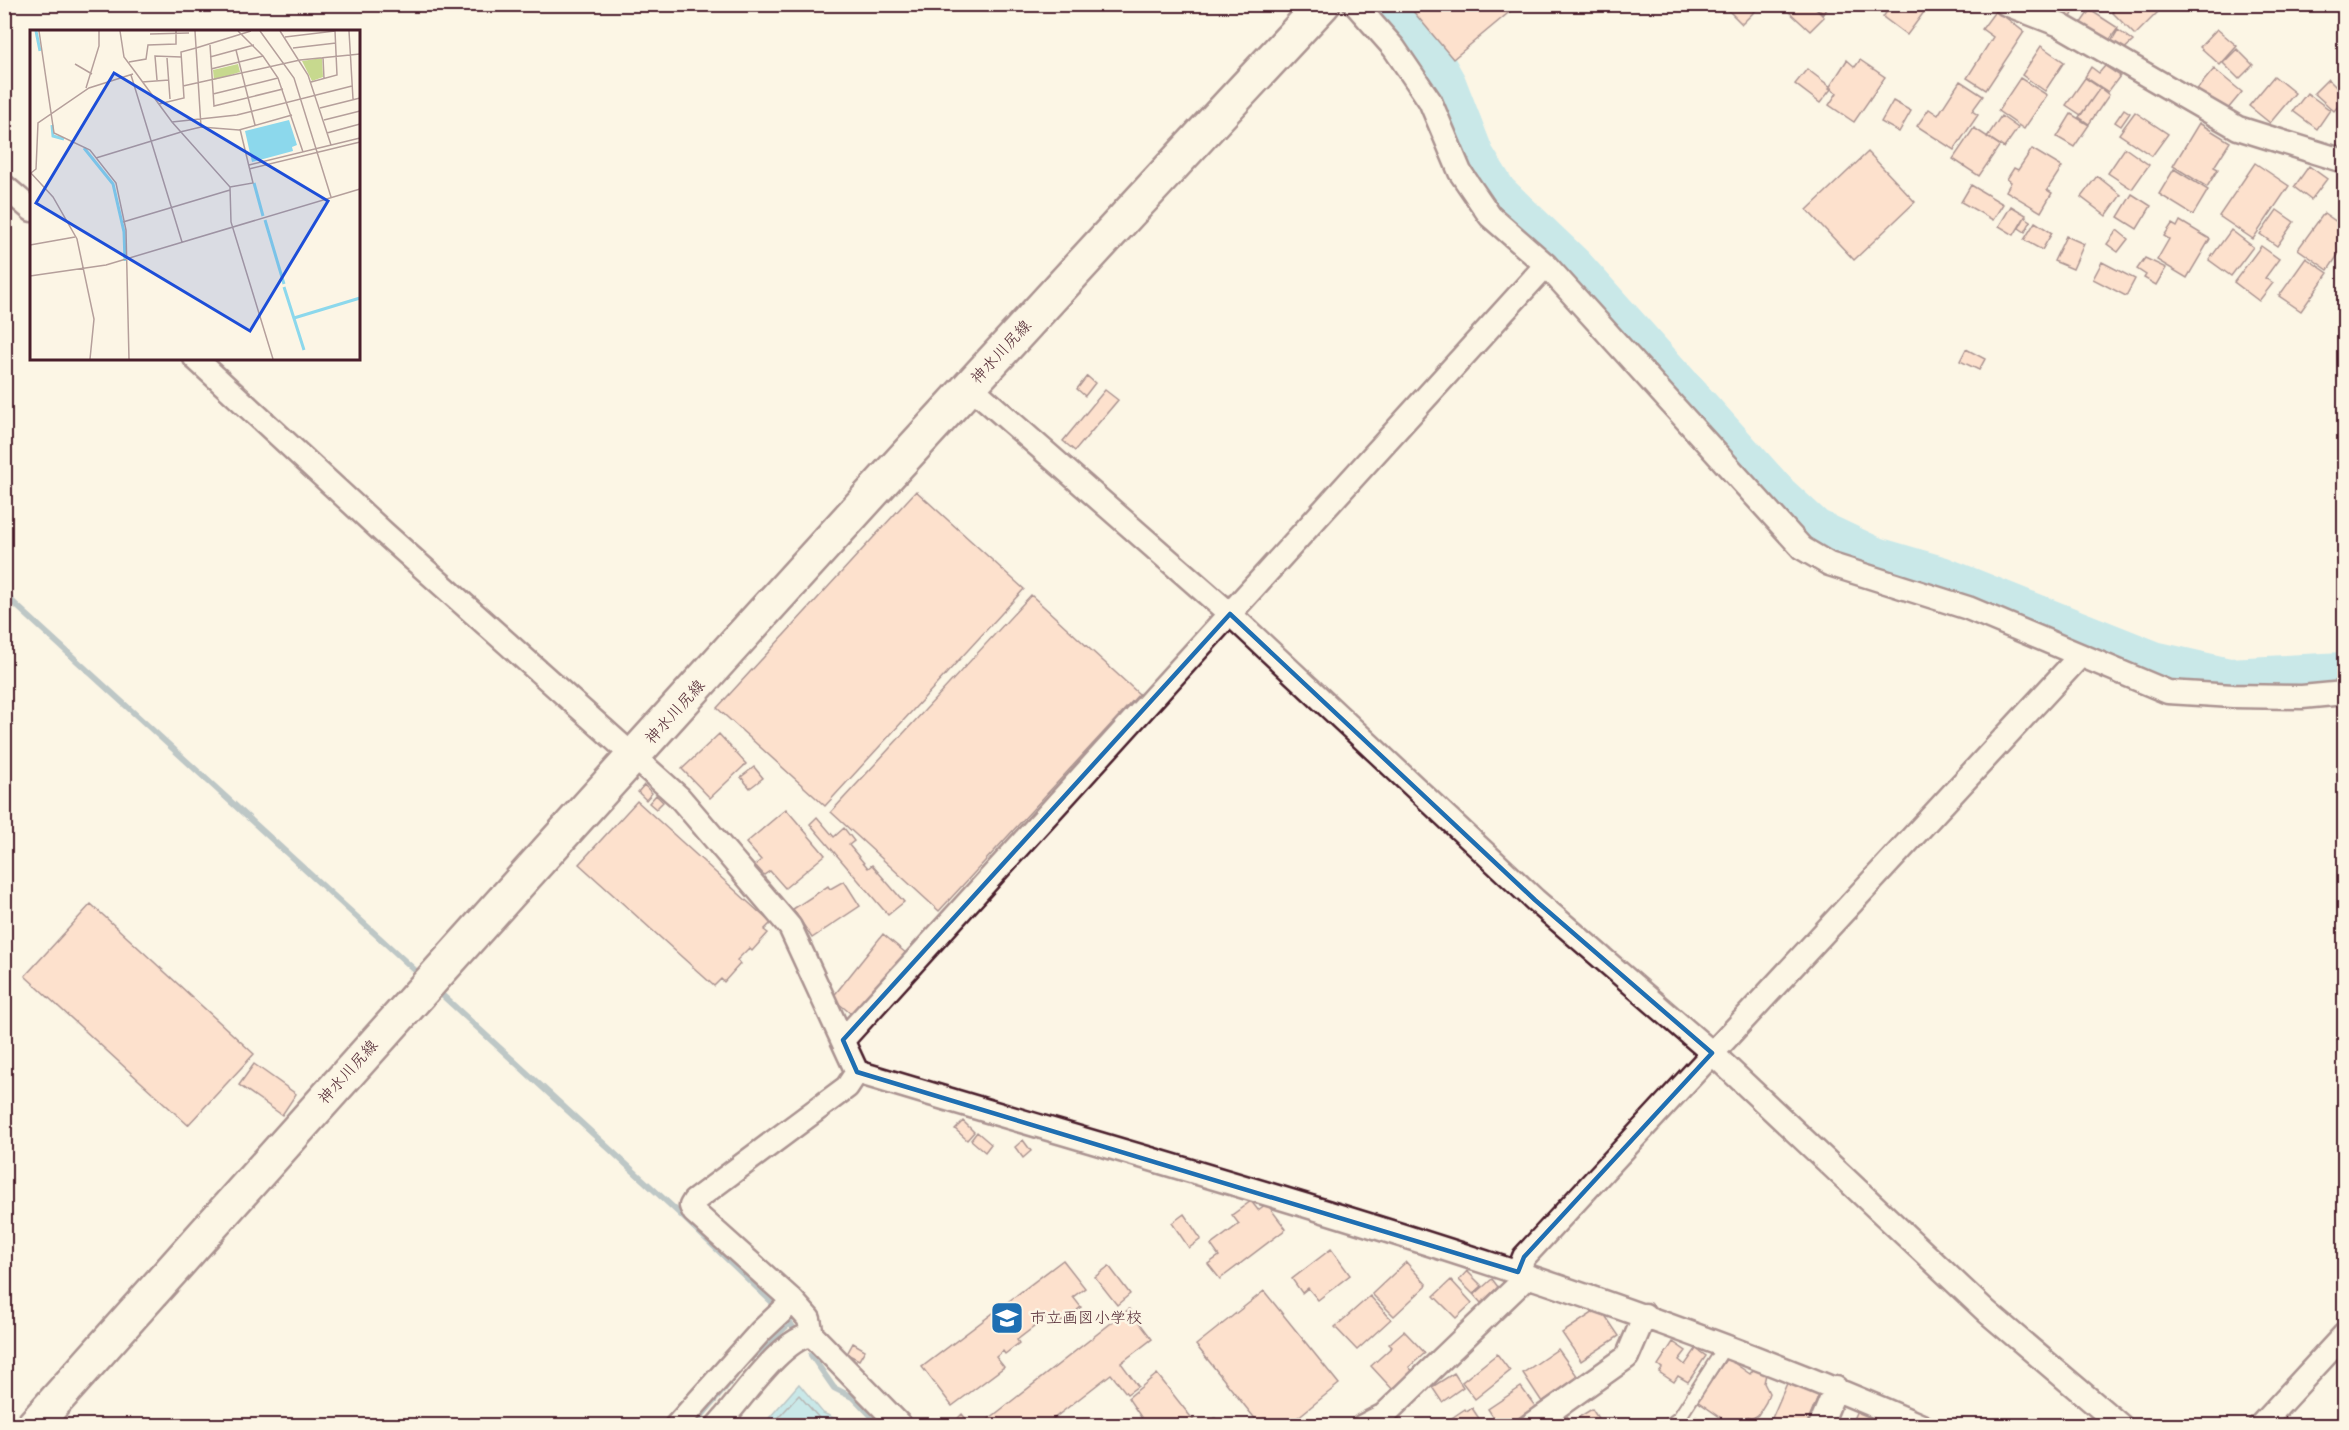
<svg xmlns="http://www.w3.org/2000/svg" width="2349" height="1430" font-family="Pangolin,'Klee One',sans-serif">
<rect width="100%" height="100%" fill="#fcf5e5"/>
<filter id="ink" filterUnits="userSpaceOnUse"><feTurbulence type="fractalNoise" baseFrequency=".0167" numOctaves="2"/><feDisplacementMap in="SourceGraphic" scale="12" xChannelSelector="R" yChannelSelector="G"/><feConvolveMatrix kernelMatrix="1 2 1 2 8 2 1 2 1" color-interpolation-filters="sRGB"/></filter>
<g filter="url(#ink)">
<path fill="#8cd8ec" stroke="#728e9f" stroke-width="1.5" d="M 799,1384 L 823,1413 L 848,1425 L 763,1425 Z"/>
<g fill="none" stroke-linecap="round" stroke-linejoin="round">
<path stroke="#646978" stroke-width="1.5" d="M 771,1426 L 799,1395 L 819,1418 L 838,1426"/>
<path stroke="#728e9f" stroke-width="6" d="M 4,594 L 418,973
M 441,994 L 678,1212 L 773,1303
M 811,1355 L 834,1388 L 854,1398 L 881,1426
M 748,1361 L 790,1323 L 796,1332
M 693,1426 L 735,1376"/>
<path stroke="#8cd8ec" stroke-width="38" d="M 1387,4 L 1433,58 L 1447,83 L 1475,155 L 1498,192 L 1574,265 L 1779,494 L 1816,528 L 1873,555 L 1941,575 L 2154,660 L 2229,677 L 2344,671"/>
</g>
<path fill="#fec7b0" stroke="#4a1f2b" stroke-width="1.5" d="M 1407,4 L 1519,4 L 1453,59 Z
M 1733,4 L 1762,4 L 1742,24 L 1728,10 Z
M 1792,4 L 1811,4 L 1824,17 L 1810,31 L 1787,10 Z
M 1813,4 L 1831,4 L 1823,14 Z
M 1892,4 L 1930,4 L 1907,35 L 1883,17 Z
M 2041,4 L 2077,4 L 2069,22 L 2039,8 Z
M 2119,4 L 2159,4 L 2162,8 L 2135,35 L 2112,12 Z
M 1996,10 L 2024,32 L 1986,90 L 1967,78 L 1993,37 L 1982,29 Z
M 2090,10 L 2118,28 L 2106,45 L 2078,27 Z
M 2217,29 L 2237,46 L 2220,65 L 2200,47 Z
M 2118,30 L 2133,41 L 2120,53 L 2109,45 Z
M 2041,46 L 2064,62 L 2045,91 L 2022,75 Z
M 2237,49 L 2253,65 L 2239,79 L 2223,63 Z
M 1847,60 L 1855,67 L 1860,60 L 1885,77 L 1854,122 L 1829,105 L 1837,93 L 1829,88 Z
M 2105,66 L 2120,76 L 2108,92 L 2085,77 L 2091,67 L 2099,73 Z
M 1807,69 L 1832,88 L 1820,103 L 1795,84 Z
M 2214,69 L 2242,92 L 2222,116 L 2194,93 Z
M 2274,76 L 2295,93 L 2270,123 L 2249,106 Z
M 2020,78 L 2047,95 L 2024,129 L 1998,111 Z
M 2085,78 L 2100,88 L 2081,115 L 2066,105 Z
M 2328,79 L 2344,95 L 2344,99 L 2334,111 L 2314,93 Z
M 1960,81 L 1983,96 L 1972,111 L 1978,115 L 1954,150 L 1917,126 L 1929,109 L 1938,115 Z
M 2100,88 L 2109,95 L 2089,124 L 2079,117 Z
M 2307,93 L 2330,110 L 2317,129 L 2293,111 Z
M 1893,101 L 1911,111 L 1899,132 L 1881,122 Z
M 2124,109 L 2130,113 L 2121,126 L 2115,122 Z
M 2135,112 L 2168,134 L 2152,156 L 2119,134 Z
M 2071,114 L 2089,125 L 2074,147 L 2057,137 Z
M 2001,116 L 2018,128 L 2004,148 L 1987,137 Z
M 2199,123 L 2230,142 L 2214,167 L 2218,169 L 2207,187 L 2173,166 Z
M 1974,128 L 2000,145 L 1979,176 L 1953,159 Z
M 2125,148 L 2149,165 L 2132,189 L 2108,173 Z
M 2032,149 L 2062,167 L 2047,190 L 2052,193 L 2041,212 L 2006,191 L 2011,182 L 2007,179 L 2014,168 L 2018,170 Z
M 1868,152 L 1915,202 L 1854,260 L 1807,210 Z
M 2255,163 L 2289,186 L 2253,239 L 2219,216 Z
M 2309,166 L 2327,179 L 2311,200 L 2294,187 Z
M 2174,169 L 2208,190 L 2193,215 L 2159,194 Z
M 2097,176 L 2121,195 L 2106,216 L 2081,197 Z
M 1971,185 L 2003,204 L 1993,220 L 1961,202 Z
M 2132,194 L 2151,206 L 2137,229 L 2118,217 Z
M 2011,206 L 2026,215 L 2014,235 L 1999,226 Z
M 2277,210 L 2294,222 L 2277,246 L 2260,234 Z
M 2324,213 L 2344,227 L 2344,246 L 2328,270 L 2298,249 Z
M 2025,217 L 2031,221 L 2025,232 L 2019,228 Z
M 2180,221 L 2210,239 L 2187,278 L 2157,260 L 2169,239 L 2164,236 L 2172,224 L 2177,227 Z
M 2035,222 L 2052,233 L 2042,250 L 2024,240 Z
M 2117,230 L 2128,239 L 2118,252 L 2107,244 Z
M 2231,230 L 2253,247 L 2231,276 L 2209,260 Z
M 2066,236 L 2084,244 L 2073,269 L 2054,261 Z
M 2261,246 L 2279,259 L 2265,278 L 2273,283 L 2259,301 L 2234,282 Z
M 2145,258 L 2166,268 L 2156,285 L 2144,278 L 2146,275 L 2137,269 Z
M 2306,258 L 2328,273 L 2301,311 L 2279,296 Z
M 2102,262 L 2135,279 L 2126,296 L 2093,279 Z
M 1966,349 L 1985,359 L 1979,370 L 1960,361 Z
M 1087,376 L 1095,383 L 1085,396 L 1077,389 Z
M 1105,390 L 1118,400 L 1075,451 L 1063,441 Z
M 916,491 L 1024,589 L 825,806 L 717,708 Z
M 1031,595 L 1139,694 L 939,911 L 831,812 Z
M 719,734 L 746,764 L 710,798 L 682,769 Z
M 754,767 L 763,778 L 750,788 L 741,777 Z
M 644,785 L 652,793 L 646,800 L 638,792 Z
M 656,795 L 663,802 L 656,809 L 649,803 Z
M 637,801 L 771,923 L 764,930 L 768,933 L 752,951 L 749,948 L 737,960 L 740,964 L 724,982 L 721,979 L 714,986 L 579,864 Z
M 786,809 L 825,855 L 785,888 L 770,871 L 764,875 L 755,865 L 761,860 L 746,843 Z
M 817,817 L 834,837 L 844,828 L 854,841 L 849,845 L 868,868 L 872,865 L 904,902 L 888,915 L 810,824 Z
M 844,881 L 860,906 L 812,938 L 793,909 L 828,886 L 830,889 Z
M 91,904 L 254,1054 L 188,1125 L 25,976 Z
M 883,934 L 907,954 L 855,1017 L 832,998 Z
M 254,1064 L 296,1094 L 282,1115 L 239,1085 Z
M 963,1121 L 974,1132 L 967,1140 L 955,1129 Z
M 977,1132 L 991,1144 L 985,1152 L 971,1140 Z
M 1023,1140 L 1031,1151 L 1023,1158 L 1015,1147 Z
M 1251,1201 L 1258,1210 L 1269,1202 L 1273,1207 L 1270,1208 L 1286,1229 L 1220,1279 L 1208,1264 L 1219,1256 L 1211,1245 L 1239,1224 L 1232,1215 Z
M 1184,1214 L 1201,1239 L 1189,1248 L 1172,1223 Z
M 1331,1249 L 1350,1275 L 1318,1300 L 1308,1288 L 1302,1293 L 1292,1279 Z
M 1063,1260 L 1085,1288 L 1073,1297 L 1081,1307 L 1055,1327 L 1047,1317 L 1017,1340 L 1019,1343 L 1005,1354 L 1003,1351 L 996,1357 L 1004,1367 L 952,1406 L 922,1367 Z
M 1406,1262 L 1427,1285 L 1394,1316 L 1372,1294 Z
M 1109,1266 L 1130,1294 L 1117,1305 L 1095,1277 Z
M 1467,1271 L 1482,1286 L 1473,1294 L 1459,1280 Z
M 1492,1279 L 1498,1287 L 1481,1303 L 1474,1295 Z
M 1451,1280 L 1472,1303 L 1456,1318 L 1434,1296 Z
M 1264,1291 L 1339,1384 L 1287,1426 L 1261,1426 L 1196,1345 Z
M 1370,1296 L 1391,1319 L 1357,1350 L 1335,1327 Z
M 1600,1308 L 1619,1336 L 1581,1361 L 1562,1333 Z
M 1129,1309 L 1152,1339 L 1121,1363 L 1138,1386 L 1127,1394 L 1111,1374 L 1044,1426 L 980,1426 Z
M 1404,1331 L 1425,1353 L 1409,1367 L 1414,1373 L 1394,1391 L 1371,1366 L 1392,1347 L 1389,1344 Z
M 1673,1342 L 1686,1351 L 1679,1360 L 1685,1365 L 1696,1349 L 1706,1356 L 1688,1382 L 1678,1376 L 1674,1382 L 1659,1372 L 1662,1368 L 1658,1365 Z
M 853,1343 L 865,1350 L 859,1360 L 847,1354 Z
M 1558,1349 L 1578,1377 L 1542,1402 L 1523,1373 Z
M 1497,1354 L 1510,1371 L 1475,1399 L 1462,1382 Z
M 1727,1358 L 1750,1374 L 1755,1367 L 1766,1374 L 1764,1383 L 1769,1393 L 1766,1402 L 1758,1415 L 1750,1420 L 1748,1418 L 1743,1426 L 1733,1426 L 1697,1401 Z
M 1454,1373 L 1463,1387 L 1442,1402 L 1432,1387 Z
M 1157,1374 L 1198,1426 L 1147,1426 L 1128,1398 Z
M 1788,1381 L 1819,1395 L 1806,1426 L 1769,1425 Z
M 1521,1387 L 1535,1406 L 1507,1426 L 1499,1426 L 1488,1409 Z
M 1472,1408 L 1484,1426 L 1440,1426 L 1465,1409 L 1466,1411 Z
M 1858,1408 L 1887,1421 L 1885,1426 L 1850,1426 Z
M 1592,1409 L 1603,1426 L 1565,1426 L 1561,1420 L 1567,1416 L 1571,1422 Z
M 962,1414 L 972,1426 L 950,1426 Z
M 1696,1416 L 1702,1426 L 1686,1426 L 1685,1424 Z
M 1215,1418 L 1221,1426 L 1204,1426 Z
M 2063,1418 L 2072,1426 L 2044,1426 L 2049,1419 L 2056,1425 Z
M 1720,1420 L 1726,1426 L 1715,1426 Z"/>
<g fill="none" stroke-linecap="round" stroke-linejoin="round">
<g stroke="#4a1f2b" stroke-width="16">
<path id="service" d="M 1668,1426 L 1679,1418 L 1726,1345"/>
</g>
<g stroke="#4a1f2b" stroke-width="27">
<path id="minor" d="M 1355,4 L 1394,48 L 1430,101 L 1460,172 L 1490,216 L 1546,265 L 1802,548 L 1829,564 L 1968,608 L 2168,692 L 2233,696 L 2302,697 L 2344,693
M 2006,4 L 2060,25 L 2238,128 L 2344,161
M 4,186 L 32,210
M 195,358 L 383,532 L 679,797 L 790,927 L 857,1072 L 847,1087 L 694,1201 L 691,1206 L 694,1212 L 793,1301 L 809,1319 L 812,1335 L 901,1426
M 970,386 L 1230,614 L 1535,900 L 1712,1053 L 1987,1312 L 2121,1426
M 843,1040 L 1546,265
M 857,1072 C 1214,1180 1580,1276 1922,1426
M 1518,1272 L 1524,1257 L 2080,656
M 676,1426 L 761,1331 L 793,1301
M 717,1426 C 738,1404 782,1337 812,1335
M 1363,1426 L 1384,1415 L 1528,1276
M 1530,1426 L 1627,1357 L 1645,1315
M 1820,1426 L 1836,1388
M 2260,1426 L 2344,1335"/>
</g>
<g stroke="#4a1f2b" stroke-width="38">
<path id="secondary" d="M 33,1426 C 459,948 886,472 1323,4"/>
</g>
<use href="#service" stroke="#fcf5e5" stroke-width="12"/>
<use href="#minor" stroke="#fcf5e5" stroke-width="22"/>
<use href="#secondary" stroke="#fcf5e5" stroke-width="33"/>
</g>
</g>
<path d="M0 0H2349V1430H0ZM 1230,614 L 1535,900 L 1712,1053 L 1524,1257 L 1518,1272 L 857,1072 L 843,1040 Z" fill="#fcf5e5" fill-opacity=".55" fill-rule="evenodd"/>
<path fill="none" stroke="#1f6fb2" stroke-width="4.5" stroke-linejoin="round" d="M 1230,614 L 1535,900 L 1712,1053 L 1524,1257 L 1518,1272 L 857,1072 L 843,1040 Z"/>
<defs>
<g id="school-square" transform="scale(1.725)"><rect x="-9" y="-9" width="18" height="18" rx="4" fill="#1f6fb2" stroke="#fcf5e5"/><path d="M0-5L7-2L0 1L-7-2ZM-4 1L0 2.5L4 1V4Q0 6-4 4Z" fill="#fff"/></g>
</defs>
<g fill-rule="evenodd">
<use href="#school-square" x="1007" y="1318"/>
</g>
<g text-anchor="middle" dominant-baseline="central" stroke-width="5" stroke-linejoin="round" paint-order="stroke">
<g font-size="16" fill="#4a1f2b" stroke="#fcf5e5">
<text transform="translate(1001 352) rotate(-47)">神水川尻線</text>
<text transform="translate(675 712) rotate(-48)">神水川尻線</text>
<text transform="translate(348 1072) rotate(-48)">神水川尻線</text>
</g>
<g font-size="16" fill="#4a1f2b" stroke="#fcf5e5" text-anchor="start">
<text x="1030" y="1318">市立画図小学校</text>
</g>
</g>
<g transform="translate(30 30)">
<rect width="330" height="330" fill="#fcf5e5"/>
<path d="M 292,28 L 293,47 L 282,51 L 272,31 ZM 208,34 L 210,42 L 184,50 L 183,40 Z" fill="#c7d98e"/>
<path d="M 259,90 L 267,115 L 262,117 L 263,121 L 222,132 L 215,101 Z" fill="#8cd8ec"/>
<path fill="none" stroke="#8cd8ec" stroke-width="3" d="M 6,1 L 10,21M 22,95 L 23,106 L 34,109M 54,118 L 83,154 L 94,202 L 95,231M 224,153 L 233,186M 235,190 L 254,254M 254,257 L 274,320M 264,288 L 330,268"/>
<path fill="none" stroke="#b59f9b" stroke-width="1.5" d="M 9,1 L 24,103 L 60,120 L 86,153 L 96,200 L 99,329M 90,1 L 94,27 L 106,43 L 142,92 L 200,157 L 201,192 L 243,329M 165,1 L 171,97M 208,1 L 233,26 L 248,48 L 273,122M 230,1 L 264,48 L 301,167M 250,1 L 278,45 L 301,115M 319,1 L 323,69M 120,4 L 159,3M 255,7 L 305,1M 180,15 L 184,76 L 253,59M 166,18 L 221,1M 263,18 L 306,13M 206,20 L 225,95M 180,27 L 224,15M 293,27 L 294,49M 137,28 L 140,69M 99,32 L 116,29 L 118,15 L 146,14 L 146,1M 45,34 L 62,44M 181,39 L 233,26M 101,45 L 152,212M 127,50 L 125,26 L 151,27M 112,52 L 139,50M 281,52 L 307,45 L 305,1M 153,56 L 270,30 L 330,24M 56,58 L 69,16 L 69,1M 183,64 L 248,48M 129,74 L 154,68 L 151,22 L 166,18M 290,78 L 330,68M 294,90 L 330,81M 142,92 L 207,85 L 322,56M 150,102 L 171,97 L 209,100 L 262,85M 297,103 L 330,94M 66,128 L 151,102M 219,135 L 330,108M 219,139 L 330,112M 0,142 L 23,167 L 47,209 L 64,289 L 60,329M 1,143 L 6,139 L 8,93 L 59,58 L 103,44M 200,157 L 223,153 L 210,99M 93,192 L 200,160M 0,215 L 45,207M 0,246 L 76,235 L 330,159"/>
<path fill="#1d4ed8" fill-opacity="0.15" stroke="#1d4ed8" stroke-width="3" d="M 84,43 L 298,171 L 220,301 L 6,173 Z"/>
<rect width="330" height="330" fill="none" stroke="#4a1f2b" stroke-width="3"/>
</g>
<rect width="2349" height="1430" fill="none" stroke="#fcf5e5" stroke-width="24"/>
<rect x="12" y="12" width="2325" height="1406" fill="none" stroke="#4a1f2b" stroke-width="2" filter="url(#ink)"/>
</svg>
